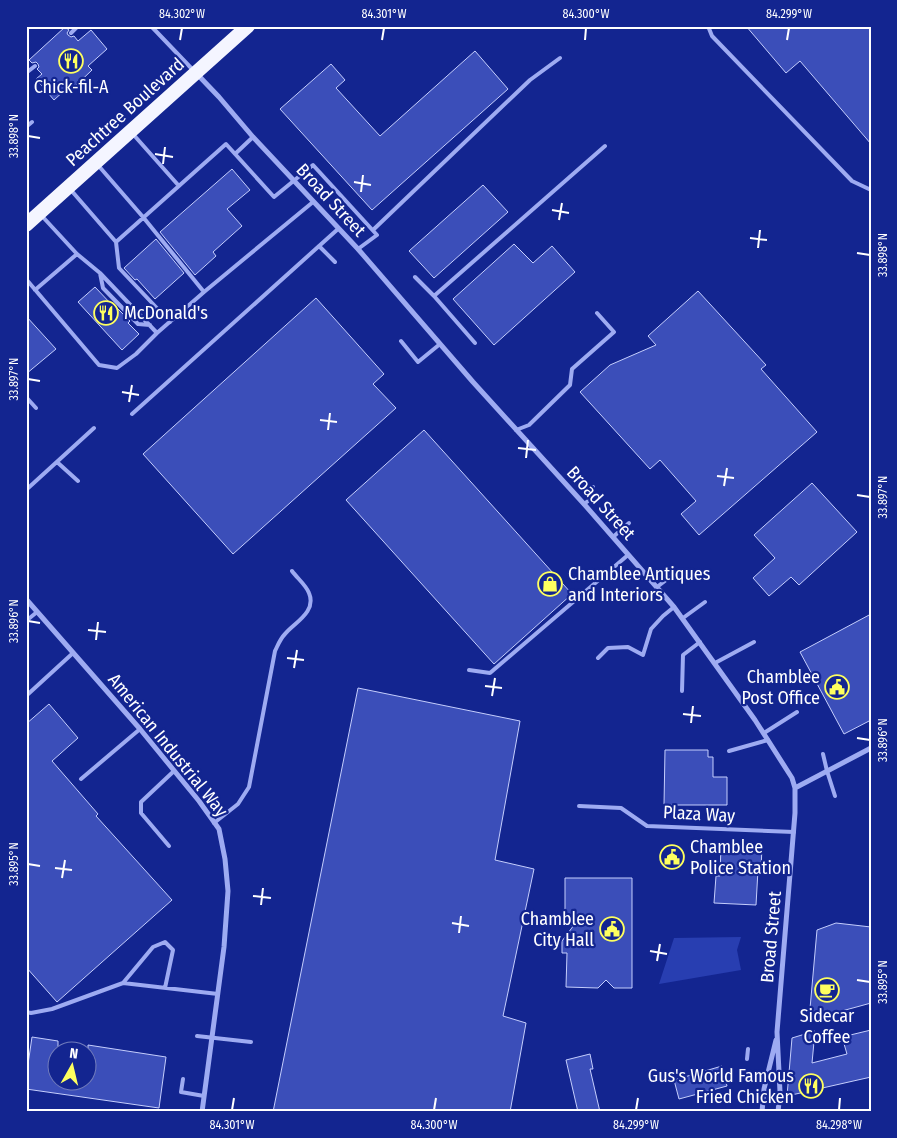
<svg xmlns="http://www.w3.org/2000/svg" width="897" height="1138" font-family="'Fira Sans Condensed',sans-serif">
<rect width="100%" height="100%" fill="#132590"/>
<path fill="#283eb1" d="M 741,937 L 737,950 L 741,970 L 659,984 L 674,938 Z"/>
<path fill="#3b4eb9" stroke="#c5cefd" d="M 746,26 L 871,26 L 871,144 L 800,61 L 786,73 Z
M 65,27 L 69,30 L 67,33 L 68,35 L 71,37 L 74,36 L 78,41 L 91,30 L 107,49 L 88,66 L 92,70 L 68,93 L 65,90 L 54,100 L 36,79 L 42,74 L 37,69 L 39,67 L 38,64 L 36,62 L 32,63 L 29,60 Z
M 475,51 L 508,89 L 372,210 L 280,109 L 331,64 L 345,80 L 336,88 L 380,136 Z
M 232,169 L 250,190 L 227,209 L 242,226 L 213,252 L 216,256 L 195,275 L 160,232 Z
M 483,185 L 508,212 L 434,278 L 409,251 Z
M 156,239 L 184,273 L 155,299 L 137,279 L 135,280 L 124,268 Z
M 514,244 L 533,263 L 552,246 L 575,272 L 494,345 L 453,299 Z
M 95,287 L 112,305 L 113,304 L 130,321 L 128,323 L 139,334 L 122,350 L 78,302 Z
M 698,291 L 766,365 L 761,369 L 817,432 L 699,535 L 681,514 L 696,501 L 660,460 L 650,469 L 580,392 L 610,365 L 656,345 L 648,336 Z
M 316,298 L 384,374 L 373,384 L 396,408 L 233,554 L 143,454 Z
M 26,316 L 56,349 L 26,374 Z
M 424,430 L 572,594 L 494,664 L 346,500 Z
M 812,483 L 857,532 L 799,585 L 791,577 L 769,596 L 753,578 L 775,558 L 754,535 Z
M 871,614 L 871,720 L 844,734 L 800,652 Z
M 358,688 L 520,721 L 495,860 L 534,869 L 503,1016 L 526,1023 L 510,1112 L 273,1112 Z
M 49,704 L 78,738 L 52,761 L 98,814 L 96,816 L 172,900 L 57,1002 L 26,967 L 26,724 Z
M 665,750 L 708,750 L 708,757 L 713,757 L 713,777 L 727,777 L 727,805 L 664,805 Z
M 721,844 L 762,846 L 761,870 L 758,870 L 756,905 L 714,903 L 716,876 L 720,876 Z
M 565,878 L 632,878 L 632,988 L 614,988 L 606,980 L 598,988 L 566,987 L 567,953 L 562,953 L 562,941 L 574,925 L 562,925 L 562,917 L 565,914 Z
M 836,923 L 871,927 L 871,1003 L 809,1020 L 817,930 Z
M 871,1030 L 871,1077 L 787,1096 L 792,1038 L 815,1031 L 812,1063 L 847,1054 L 842,1037 Z
M 32,1037 L 58,1041 L 58,1080 L 88,1080 L 88,1045 L 166,1057 L 159,1108 L 26,1089 L 26,1078 Z
M 590,1054 L 593,1069 L 590,1069 L 600,1112 L 578,1112 L 566,1060 Z
M 722,1066 L 727,1086 L 679,1099 L 674,1080 Z"/>
<g fill="none" stroke-linecap="round" stroke-linejoin="round">
<path stroke="#9eabf2" stroke-width="4" d="M 151,26 L 193,70
M 708,26 L 712,36 L 852,181 L 871,190
M 71,33 L 78,26
M 26,73 L 35,66
M 26,127 L 32,122
M 132,133 L 179,186
M 235,154 L 253,137
M 97,164 L 143,217 L 204,292
M 70,189 L 116,242 L 119,268 L 170,322
M 41,215 L 77,254 L 100,273 L 157,333
M 373,230 L 530,80 L 560,58
M 116,242 L 226,144 L 274,197 L 313,165 L 377,235 L 358,249
M 319,246 L 335,262
M 100,273 L 103,288 L 138,324 L 150,325
M 415,277 L 434,296 L 475,343
M 26,279 L 99,365 L 117,368 L 136,354 L 157,333 L 204,292 L 313,202
M 35,290 L 77,254
M 434,296 L 605,146
M 401,341 L 418,362 L 440,344
M 26,397 L 36,408
M 132,414 L 338,229
M 516,430 L 529,425 L 570,385 L 572,369 L 614,332 L 597,313
M 57,462 L 78,481
M 26,490 L 94,428
M 584,504 L 592,498 L 593,487
M 613,537 L 629,523
M 657,587 L 679,570
M 683,618 L 705,602
M 26,621 L 37,612
M 598,658 L 608,648 L 628,647 L 643,655 L 651,629 L 663,616 L 674,607
M 715,663 L 754,642
M 469,670 L 490,673 L 628,555
M 682,691 L 683,655 L 700,642
M 26,696 L 73,653
M 764,733 L 797,712
M 729,751 L 768,740
M 823,754 L 827,771 L 835,796
M 81,779 L 140,729
M 579,806 L 621,808 L 647,826 L 794,832
M 214,823 L 238,804 L 249,787 L 275,651 C 278,645 280,639 285,634 C 294,623 317,612 309,593 C 306,585 297,578 292,571
M 169,846 L 141,813 L 141,802 L 174,771
M 123,983 L 153,947 L 165,942 L 173,950 L 165,988
M 26,1012 L 31,1013 L 52,1009 L 123,983 L 218,994
M 197,1036 L 251,1042
M 747,1059 L 748,1049
M 183,1079 L 181,1092 L 204,1096"/>
<path stroke="#9eabf2" stroke-width="5" d="M 197,74 L 219,97 L 253,137 L 358,249 L 473,382 L 584,504 L 674,607 L 755,720 L 792,778 L 795,788 L 795,813 L 777,1032 L 780,1092 L 778,1112
M 26,599 L 140,729 L 199,801 L 219,829 L 225,859 L 228,891 L 224,947 L 202,1112
M 795,788 L 871,748
M 762,1112 L 764,1089 L 776,1040"/>
<path stroke="#f4f5ff" stroke-width="14" d="M 26,225 L 248,26"/>
</g>
<path fill="none" stroke="#fff" stroke-width="2" d="M 180,40 L 182,28M 382,40 L 384,28M 585,40 L 586,28M 787,40 L 789,28M 28,136 L 40,138M 155,154 L 173,157M 163,164 L 165,147M 354,182 L 371,185M 361,192 L 363,175M 552,210 L 569,213M 559,220 L 562,203M 750,238 L 767,240M 758,248 L 760,230M 857,253 L 870,255M 28,379 L 40,381M 122,392 L 139,395M 129,402 L 132,385M 320,420 L 337,422M 328,430 L 330,413M 518,448 L 536,450M 526,458 L 528,440M 717,476 L 734,478M 724,486 L 727,468M 857,495 L 870,497M 28,621 L 40,623M 88,630 L 106,632M 96,640 L 98,622M 287,658 L 304,660M 294,668 L 297,650M 485,686 L 502,688M 492,696 L 495,678M 683,714 L 701,716M 691,723 L 693,706M 857,738 L 870,740M 28,864 L 40,866M 55,868 L 72,870M 62,878 L 65,860M 253,896 L 271,898M 261,905 L 263,888M 452,923 L 469,926M 459,933 L 461,916M 650,951 L 667,954M 657,961 L 660,944M 857,980 L 870,982M 232,1110 L 234,1098M 434,1110 L 436,1098M 636,1110 L 638,1098M 839,1110 L 840,1098"/>
<defs>
<g id="restaurant-ring" transform="scale(1.25)"><circle r="9.5" fill="#132590" stroke="#feff5f" stroke-width="1.5"/><path d="M-5-6h1v4h1v-4h1v4h1v-4h1v5L-1.5 .5V6h-2V.5L-5-1ZM5-6V6H3V1.5H1.5Q1.5-4 5-6Z" fill="#feff5f"/></g>
<g id="shop-ring" transform="scale(1.25)"><circle r="9.5" fill="#132590" stroke="#feff5f" stroke-width="1.5"/><path d="M-5-2.5h2.3a2.7 3.5 0 0 1 5.4 0H5L5.5 6h-11ZM-1.5-2.5h3a1.5 2.3 0 0 0-3 0Z" fill="#feff5f"/></g>
<g id="civic-ring" transform="scale(1.25)"><circle r="9.5" fill="#132590" stroke="#feff5f" stroke-width="1.5"/><path d="M-.6-6.5H3V-4.5H.6V-3L4-1V1h2V6H-6V1h2V-1L-.6-3ZM-1.2 2.5V6h2.4V2.5Z" fill="#feff5f"/></g>
<g id="cafe-ring" transform="scale(1.25)"><circle r="9.5" fill="#132590" stroke="#feff5f" stroke-width="1.5"/><path d="M-5.5-4.5H6V0H3Q3 3.5 0 3.5H-2.5Q-5.5 3.5-5.5 0ZM3-3.2v2h1.7v-2ZM-6 4.5H4V6H-6Z" fill="#feff5f"/></g>
</defs>
<g fill-rule="evenodd">
<use href="#restaurant-ring" x="71" y="61"/>
<use href="#restaurant-ring" x="106" y="313"/>
<use href="#shop-ring" x="550" y="584"/>
<use href="#civic-ring" x="837" y="687"/>
<use href="#civic-ring" x="672" y="857"/>
<use href="#civic-ring" x="612" y="929"/>
<use href="#cafe-ring" x="827" y="990"/>
<use href="#restaurant-ring" x="811" y="1086"/>
</g>
<g text-anchor="middle" dominant-baseline="central" stroke-width="4.5" stroke-linejoin="round" paint-order="stroke">
<g font-size="18" fill="#fff" stroke="#132590" text-anchor="start">
<text x="71" y="87" text-anchor="middle">Chick-fil-A</text>
<text x="124" y="313">McDonald's</text>
<text x="568" y="574">Chamblee Antiques<tspan x="568" dy="21">and Interiors</tspan></text>
<text x="820" y="677" text-anchor="end">Chamblee<tspan x="820" dy="21">Post Office</tspan></text>
<text x="690" y="847">Chamblee<tspan x="690" dy="21">Police Station</tspan></text>
<text x="594" y="919" text-anchor="end">Chamblee<tspan x="594" dy="21">City Hall</tspan></text>
<text x="827" y="1016" text-anchor="middle">Sidecar<tspan x="827" dy="21">Coffee</tspan></text>
<text x="794" y="1076" text-anchor="end">Gus's World Famous<tspan x="794" dy="21">Fried Chicken</tspan></text>
</g>
<g font-size="18" fill="#fff" stroke="#132590">
<text transform="translate(125 112) rotate(-42)">Peachtree Boulevard</text>
<text transform="translate(331 200) rotate(47)">Broad Street</text>
<text transform="translate(601 503) rotate(48)">Broad Street</text>
<text transform="translate(168 745) rotate(51)">American Industrial Way</text>
<text transform="translate(699 814) rotate(3)">Plaza Way</text>
<text transform="translate(771 937) rotate(-85)">Broad Street</text>
</g>
</g>
<rect width="897" height="1138" fill="none" stroke="#132590" stroke-width="55"/>
<g transform="translate(72 1066) rotate(8)"><circle r="24" fill="#132590" stroke="#717cbc"/>
<path d="M0-4L9 19L0 12L-9 19Z" fill="#feff5f"/>
<text y="-8" font-size="14" font-weight="bold" text-anchor="middle" fill="#ffffff">N</text>
</g>
<rect x="28" y="28" width="842" height="1082" fill="none" stroke="#fff" stroke-width="2"/>
<g font-size="12" text-anchor="middle" fill="#fff">
<text x="182" y="18">84.302°W</text>
<text x="384" y="18">84.301°W</text>
<text x="586" y="18">84.300°W</text>
<text x="789" y="18">84.299°W</text>
<text transform="translate(14 136) rotate(-90)" y="4">33.898°N</text>
<text transform="translate(883 255) rotate(-90)" y="4">33.898°N</text>
<text transform="translate(14 379) rotate(-90)" y="4">33.897°N</text>
<text transform="translate(883 497) rotate(-90)" y="4">33.897°N</text>
<text transform="translate(14 621) rotate(-90)" y="4">33.896°N</text>
<text transform="translate(883 740) rotate(-90)" y="4">33.896°N</text>
<text transform="translate(14 864) rotate(-90)" y="4">33.895°N</text>
<text transform="translate(883 982) rotate(-90)" y="4">33.895°N</text>
<text x="232" y="1129">84.301°W</text>
<text x="434" y="1129">84.300°W</text>
<text x="636" y="1129">84.299°W</text>
<text x="839" y="1129">84.298°W</text>
</g>
</svg>
